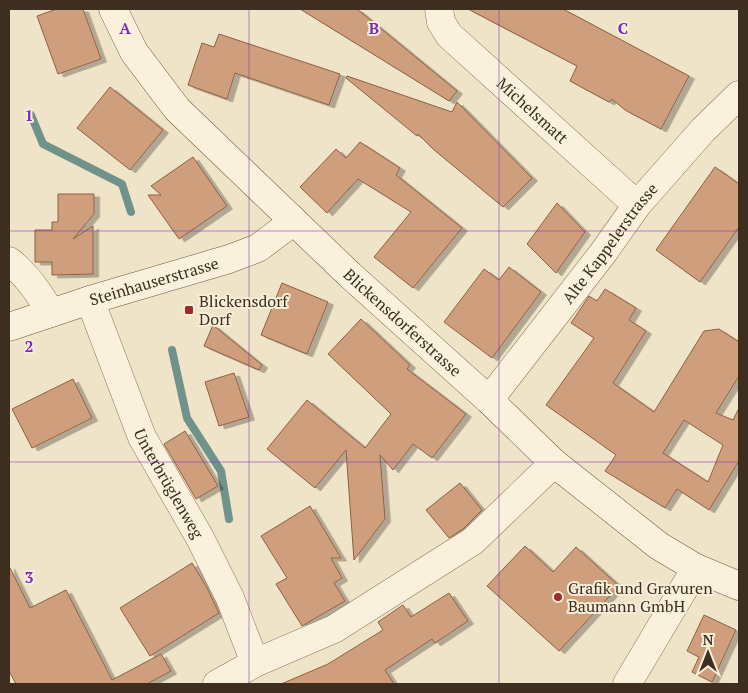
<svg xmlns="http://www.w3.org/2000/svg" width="748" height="693" font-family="'PT Serif',serif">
<defs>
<filter id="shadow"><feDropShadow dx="5.5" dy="3" stdDeviation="0" flood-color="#0004"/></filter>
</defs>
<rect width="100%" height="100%" fill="#f0e4c8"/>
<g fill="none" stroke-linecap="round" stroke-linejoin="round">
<path stroke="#6f938a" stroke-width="8" d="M 31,115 L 43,144 L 122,184 L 131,212
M 172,350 L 187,418 L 221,471 L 229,519"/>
</g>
<path fill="#cf9f7d" stroke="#8d5f41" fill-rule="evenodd" filter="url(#shadow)" d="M 57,9 L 83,9 L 101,59 L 58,74 L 37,16 Z
M 300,9 L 357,9 L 457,91 L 449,101 Z
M 468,9 L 563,9 L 689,76 L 661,129 L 625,110 L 612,99 L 609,102 L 570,81 L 577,66 Z
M 219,34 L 340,74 L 329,105 L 235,73 L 227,99 L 188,85 L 202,43 L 214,47 Z
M 347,76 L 452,112 L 457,102 L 532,178 L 503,207 L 433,149 L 418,134 L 417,136 L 346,78 Z
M 110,87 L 163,130 L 130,170 L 77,128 Z
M 360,142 L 400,168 L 396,175 L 462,228 L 413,288 L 374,257 L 411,212 L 358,179 L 327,213 L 300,187 L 336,149 L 346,158 Z
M 193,157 L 227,206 L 179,239 L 148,195 L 161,195 L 151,186 Z
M 715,167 L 739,184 L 739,227 L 700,282 L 656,250 Z
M 58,194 L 94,194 L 94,214 L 73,239 L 93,226 L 93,274 L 52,275 L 52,262 L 35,262 L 35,230 L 52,230 L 52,222 L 58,222 Z
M 557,203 L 585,232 L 556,273 L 527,244 Z
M 509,267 L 541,292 L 492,358 L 444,322 L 484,269 L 499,280 Z
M 282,283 L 328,302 L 307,354 L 261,335 Z
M 605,289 L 636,308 L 629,320 L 646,331 L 613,383 L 654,412 L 704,331 L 719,329 L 739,342 L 739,376 L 716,413 L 733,420 L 739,408 L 739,461 L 709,510 L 677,489 L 665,508 L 605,471 L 616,455 L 546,405 L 594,338 L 571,323 L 589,296 L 597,301 ZM 684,420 L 723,445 L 708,482 L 663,453 Z
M 361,319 L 410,365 L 407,369 L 466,414 L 432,458 L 413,444 L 393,470 L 380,455 L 385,519 L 354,560 L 346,450 L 315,488 L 267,449 L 307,400 L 365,448 L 391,414 L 328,354 Z
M 213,325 L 262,365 L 259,370 L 204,346 Z
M 234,373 L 249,417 L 219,426 L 205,382 Z
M 73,379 L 92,418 L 32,448 L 12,409 Z
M 185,431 L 218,486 L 196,499 L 164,444 Z
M 460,483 L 482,510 L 463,529 L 449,538 L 426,510 Z
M 310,506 L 341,558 L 331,558 L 342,578 L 334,583 L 345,601 L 302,626 L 276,584 L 287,578 L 261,536 Z
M 525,546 L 553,572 L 576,547 L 619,586 L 559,651 L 487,586 Z
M 192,563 L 206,586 L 219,613 L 150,656 L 120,608 Z
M 9,566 L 30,608 L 66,590 L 112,680 L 161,654 L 171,671 L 147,684 L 16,684 L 9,671 Z
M 449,593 L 468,621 L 435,643 L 432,639 L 385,670 L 394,684 L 281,684 L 328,664 L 383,630 L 378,622 L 403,605 L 411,617 Z
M 704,615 L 736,630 L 712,682 L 692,672 L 699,657 L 687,651 Z"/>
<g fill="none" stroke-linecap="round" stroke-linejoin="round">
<g stroke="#8d765c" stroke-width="29">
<g id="street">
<path id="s1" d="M 439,9 L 441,22 L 449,35 L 637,205"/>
<path d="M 9,261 C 27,275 39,293 51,313"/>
<path id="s2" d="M 90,300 L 142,437 L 200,538 L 230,598 L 255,663 L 217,684"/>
<path id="s3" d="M 489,400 L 603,253 L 637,205 L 703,130 L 739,95"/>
<path d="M 255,663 L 334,629 L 473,541 L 554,463"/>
<path d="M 627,684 L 696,568"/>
</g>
</g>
<g stroke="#6f573f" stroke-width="29">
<g id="secondary">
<path id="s4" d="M 113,9 L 134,52 L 177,109 L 350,275 L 489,400 L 554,463 L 659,546 L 696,568 L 739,586"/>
<path id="s5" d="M 9,327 L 90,300 L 229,259 L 258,248 L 282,230 L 292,219"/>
</g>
</g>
<use href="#street" stroke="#faf1dc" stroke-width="28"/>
<use href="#secondary" stroke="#faf1dc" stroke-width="28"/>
</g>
<path fill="none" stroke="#7b2cbf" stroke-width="1" stroke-opacity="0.55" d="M 249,9 L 249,684M 499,9 L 499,684M 9,231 L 739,231M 9,462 L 739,462"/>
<g fill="#9e2a2b" stroke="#f7eed8" stroke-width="2">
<rect x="184" y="305" width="10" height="10" rx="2.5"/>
<circle cx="558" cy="597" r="5"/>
</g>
<g text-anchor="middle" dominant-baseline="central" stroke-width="4" stroke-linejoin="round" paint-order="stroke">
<g font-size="16" fill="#3d2e20" stroke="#f7eed8">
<text stroke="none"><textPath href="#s1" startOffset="141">Michelsmatt</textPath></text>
<text stroke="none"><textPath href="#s3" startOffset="198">Alte Kappelerstrasse</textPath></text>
<text stroke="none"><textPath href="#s5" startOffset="152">Steinhauserstrasse</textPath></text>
<text stroke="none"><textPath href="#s4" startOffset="430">Blickensdorferstrasse</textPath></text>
<text stroke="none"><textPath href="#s2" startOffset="200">Unterbrüglenweg</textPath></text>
</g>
<g font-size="16" fill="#3d2e20" stroke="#f7eed8" text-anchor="start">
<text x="199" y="301">Blickensdorf<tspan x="199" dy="18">Dorf</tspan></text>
<text x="568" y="588">Grafik und Gravuren<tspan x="568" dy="18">Baumann GmbH</tspan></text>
</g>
</g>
<g font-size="16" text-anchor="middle" font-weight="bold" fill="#7b2cbf" stroke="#f7eed8" stroke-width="4" stroke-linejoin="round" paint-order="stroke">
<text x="125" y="34">A</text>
<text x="374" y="34">B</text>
<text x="623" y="34">C</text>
<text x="29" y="121">1</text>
<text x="29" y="352">2</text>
<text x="29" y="583">3</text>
</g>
<rect width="748" height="693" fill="none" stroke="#3d2e20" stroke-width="20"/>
<g transform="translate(708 653)" stroke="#f7eed8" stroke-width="4" paint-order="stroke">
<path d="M0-4L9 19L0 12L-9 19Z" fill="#3d2e20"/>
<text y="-8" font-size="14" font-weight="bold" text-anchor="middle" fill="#3d2e20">N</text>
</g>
</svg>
